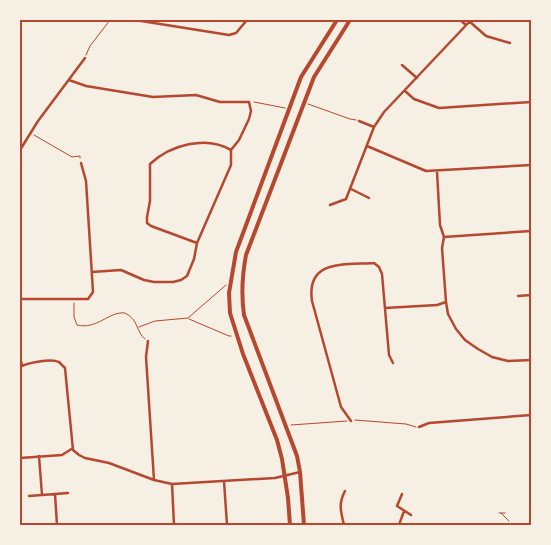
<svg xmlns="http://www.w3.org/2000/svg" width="551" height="545" font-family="Figtree,sans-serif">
<rect width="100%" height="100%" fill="#f6efe4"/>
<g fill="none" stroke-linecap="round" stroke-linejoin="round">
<path stroke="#b5482f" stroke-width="1" d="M 86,55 L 90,46 L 110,20
M 254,102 L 285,108
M 308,104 L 350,119 L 356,120
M 34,135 L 72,157 L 80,156 L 80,158
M 74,303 L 74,317 L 77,325 C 97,330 109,311 125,313 C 139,320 136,332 145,339
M 189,319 L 229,336 L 231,336
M 139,327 L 155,321 L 188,318 L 226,285
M 355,420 L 406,424 L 416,427
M 291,425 L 347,421
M 499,513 L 505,513
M 501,513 L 509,521"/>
<path stroke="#b5482f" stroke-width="2.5" d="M 135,20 L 229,35 L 236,33 L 247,20
M 460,20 L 466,25
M 469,21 L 486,36 L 510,43
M 402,65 L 417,78
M 69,80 L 86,86 L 153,97 L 196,95 L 220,102 L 249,102 L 251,111 L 249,119 L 239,140 L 231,150 L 231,165 L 197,243 L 194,259 L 187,276 L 181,280 L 173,282 L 154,282 L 144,280 L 121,270 L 92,272
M 405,91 L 414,99 L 439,108 L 531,102
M 359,121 L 374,127
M 367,146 L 426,171 L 531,165
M 20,150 L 38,121 L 85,58
M 437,172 L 440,225 L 444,237 L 442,248 L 446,302 L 448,314 L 456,329 L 465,340 L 478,349 L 492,357 L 508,361 L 531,360
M 351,189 L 369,198
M 330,205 L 346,199 L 374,127 L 384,112 L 471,20
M 444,237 L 531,231
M 197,243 L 151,226 L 147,223 L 147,217 L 150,201 L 150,164 C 170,145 206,135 231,150
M 518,296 L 531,295
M 20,299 L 88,299 L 93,292 L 86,181 L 81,163
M 385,308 L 437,305 L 446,302
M 148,341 L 146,357 L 154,480
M 20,358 L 22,365
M 20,367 C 27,363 51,358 59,362 C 59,362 64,367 65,368 L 73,450 L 79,455 L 85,458 L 109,463 L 154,480 L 172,484 L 275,478 L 300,472
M 351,421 L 341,407 L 312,301 C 306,259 344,265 374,263 L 379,267 L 382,274 L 389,355 L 393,363
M 419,427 L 429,423 L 531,415
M 39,456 L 42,495
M 20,458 L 62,455 L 73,448
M 224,481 L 227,525
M 172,484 L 174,525
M 55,494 L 57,525
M 402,494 L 397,506 L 411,515
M 29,496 L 68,493
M 344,525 C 341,512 338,504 345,491
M 399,525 L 404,511
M 515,525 L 531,524"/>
<path stroke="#b5482f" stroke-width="4" d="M 290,525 L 288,498 L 282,459 L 277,440 L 243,354 L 230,313 L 229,293 L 236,252 L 301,77 L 337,20
M 304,525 L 300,472 L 297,456 L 244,315 C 241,294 242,276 246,255 L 314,77 L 350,20"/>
</g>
<rect width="551" height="545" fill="none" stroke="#f6efe4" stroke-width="42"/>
<rect x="21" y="21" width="509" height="503" fill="none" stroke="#b5482f" stroke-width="2"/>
</svg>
